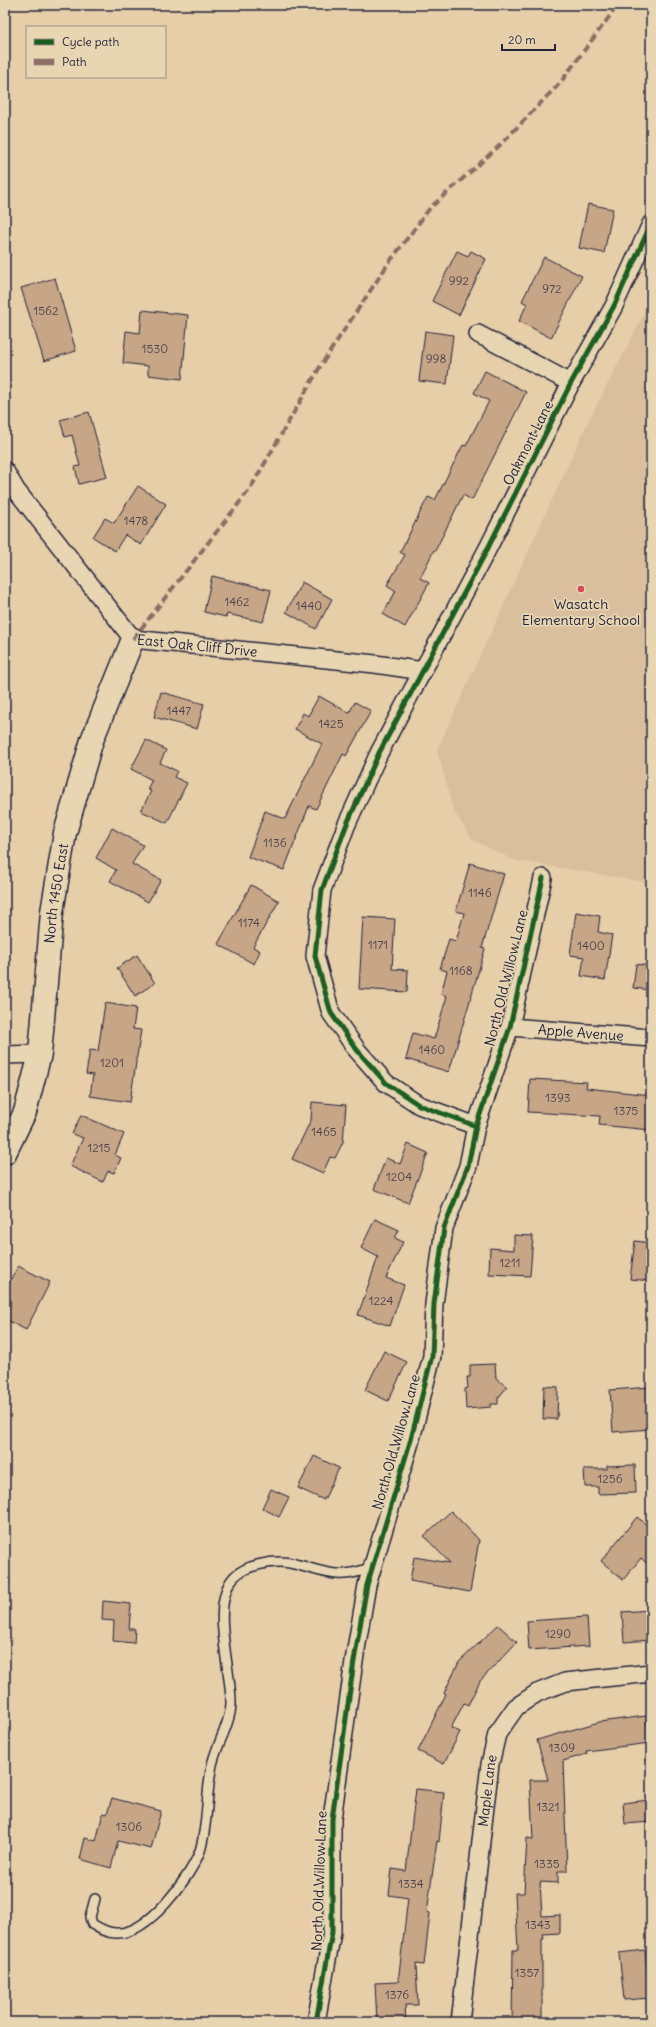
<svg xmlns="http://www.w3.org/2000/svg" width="656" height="2027" font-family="Delius,sans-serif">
<rect width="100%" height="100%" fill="#e6cea9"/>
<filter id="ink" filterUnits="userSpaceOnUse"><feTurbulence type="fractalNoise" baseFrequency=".025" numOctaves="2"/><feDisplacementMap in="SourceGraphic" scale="8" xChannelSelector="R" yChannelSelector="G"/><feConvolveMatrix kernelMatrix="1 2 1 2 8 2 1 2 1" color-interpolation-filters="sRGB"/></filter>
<g filter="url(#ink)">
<path fill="#d9bf9d" d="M 651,300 L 651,883 L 513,860 L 473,840 L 454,812 L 437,750 L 585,428 Z"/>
<path fill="#c7a587" stroke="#22223b" d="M 588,204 L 613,209 L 604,253 L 579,248 Z
M 457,251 L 468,256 L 471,251 L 486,259 L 459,315 L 432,301 Z
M 544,257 L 582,276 L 551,338 L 519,321 L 527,304 L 522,301 Z
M 55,278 L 76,351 L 44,361 L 21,288 Z
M 142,310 L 188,315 L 182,379 L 148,375 L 148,366 L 123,363 L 126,331 L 140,333 Z
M 425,331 L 453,335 L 447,384 L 419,381 Z
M 485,371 L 526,392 L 472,500 L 463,495 L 435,551 L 434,550 L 420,578 L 429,583 L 405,627 L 383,614 L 396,591 L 387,585 L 405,555 L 400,552 L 428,497 L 435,500 L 463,445 L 466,446 L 489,401 L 474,393 Z
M 89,412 L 107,477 L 79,484 L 75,467 L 80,466 L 72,435 L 65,437 L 60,420 Z
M 138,486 L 166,504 L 141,545 L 125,535 L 115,551 L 93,537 L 105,518 L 114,523 Z
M 212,576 L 271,590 L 263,622 L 227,614 L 226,617 L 204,612 Z
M 302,582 L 332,599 L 316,629 L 286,612 Z
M 161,692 L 204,704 L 197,729 L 154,717 Z
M 319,696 L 349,713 L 355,702 L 371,711 L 346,756 L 343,754 L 316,809 L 309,806 L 284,870 L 248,857 L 265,811 L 285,819 L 322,744 L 295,729 L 303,713 L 308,716 Z
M 146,740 L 166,750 L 160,763 L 177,771 L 174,777 L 187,783 L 167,823 L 141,811 L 151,791 L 147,789 L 152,780 L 131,769 Z
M 112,828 L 143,845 L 132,864 L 161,880 L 148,902 L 110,881 L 116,870 L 96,858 Z
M 470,863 L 504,874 L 482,948 L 485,949 L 449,1072 L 406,1059 L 413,1033 L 434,1039 L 447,996 L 441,994 L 447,971 L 440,969 L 449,939 L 456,941 L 464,913 L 456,911 Z
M 251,885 L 279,901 L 253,947 L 260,951 L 254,964 L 218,944 Z
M 576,912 L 600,916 L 598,932 L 612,935 L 605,980 L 581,976 L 584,957 L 570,955 Z
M 363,917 L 395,919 L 392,969 L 408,970 L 407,992 L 359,989 Z
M 137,955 L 155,983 L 135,996 L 117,968 Z
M 636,964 L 651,966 L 651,990 L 633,988 Z
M 105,1003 L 136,1008 L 133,1029 L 141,1030 L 130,1102 L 90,1096 L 93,1075 L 86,1074 L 90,1050 L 98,1051 Z
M 530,1079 L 587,1082 L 586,1088 L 651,1095 L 651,1130 L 599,1125 L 600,1116 L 528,1112 Z
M 312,1102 L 346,1105 L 343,1142 L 335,1158 L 330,1157 L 323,1173 L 292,1159 L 311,1120 Z
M 81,1115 L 124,1134 L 115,1155 L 121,1158 L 114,1173 L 108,1171 L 103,1182 L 70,1166 L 83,1138 L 72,1134 Z
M 408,1144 L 428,1153 L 408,1203 L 374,1189 L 386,1158 L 400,1164 Z
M 375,1219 L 399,1230 L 395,1238 L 403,1242 L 386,1278 L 404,1285 L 390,1326 L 358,1315 L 378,1257 L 361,1248 Z
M 514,1235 L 533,1236 L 530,1276 L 489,1274 L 490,1248 L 514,1250 Z
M 635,1241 L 651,1243 L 651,1281 L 630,1279 Z
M 18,1266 L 50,1282 L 26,1330 L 5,1319 L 5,1291 Z
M 384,1351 L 407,1362 L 388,1401 L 365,1390 Z
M 495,1364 L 496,1378 L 507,1387 L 498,1398 L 498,1404 L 491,1404 L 491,1407 L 466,1409 L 465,1389 L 468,1388 L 467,1377 L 470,1377 L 470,1365 Z
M 544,1386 L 558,1387 L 557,1419 L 543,1419 Z
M 651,1387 L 651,1429 L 613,1432 L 610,1390 Z
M 314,1456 L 339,1468 L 324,1500 L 298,1488 Z
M 635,1465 L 636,1493 L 598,1494 L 598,1487 L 585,1487 L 584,1469 L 607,1469 L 607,1466 Z
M 271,1489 L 289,1497 L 279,1517 L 262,1508 Z
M 451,1511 L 479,1540 L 470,1592 L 410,1581 L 414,1557 L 450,1563 L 424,1536 Z
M 637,1517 L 651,1528 L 651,1567 L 641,1558 L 623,1580 L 601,1561 Z
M 103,1601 L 131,1604 L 129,1629 L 135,1629 L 134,1643 L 113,1641 L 114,1621 L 102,1620 Z
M 651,1610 L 651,1640 L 624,1642 L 622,1612 Z
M 587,1617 L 589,1646 L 529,1650 L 527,1621 Z
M 498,1625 L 517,1642 L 480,1681 L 468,1705 L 464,1703 L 451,1728 L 460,1732 L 444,1764 L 418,1751 L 446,1694 L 444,1693 L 459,1662 Z
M 646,1716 L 650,1743 L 586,1751 L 587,1754 L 563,1761 L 567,1871 L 558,1871 L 558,1883 L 540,1882 L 542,1916 L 560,1915 L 560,1933 L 543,1934 L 544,1939 L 542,1939 L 542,2022 L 512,2022 L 513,1950 L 518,1950 L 515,1893 L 524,1893 L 527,1838 L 533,1839 L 530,1780 L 548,1780 L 537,1740 L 599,1722 Z
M 416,1789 L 444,1792 L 439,1842 L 437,1841 L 427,1912 L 430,1913 L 424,1965 L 416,1964 L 418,2005 L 405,2005 L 406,2022 L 377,2022 L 375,1983 L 398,1982 L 408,1898 L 389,1895 L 392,1869 L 406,1871 Z
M 112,1798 L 161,1811 L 151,1849 L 118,1841 L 111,1868 L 80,1859 L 85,1838 L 96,1841 L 103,1813 L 107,1814 Z
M 649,1800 L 651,1822 L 625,1824 L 623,1803 Z
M 645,1950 L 647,1973 L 651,1972 L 651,1998 L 624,2000 L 619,1953 Z"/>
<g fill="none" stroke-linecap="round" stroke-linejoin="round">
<g stroke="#22223b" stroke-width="12">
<path id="service" d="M 95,1899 L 90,1917 L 92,1924 C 99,1928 106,1933 115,1933 C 147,1936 190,1878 200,1851 C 208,1825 206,1797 211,1770 C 214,1748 230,1727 231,1704 C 232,1670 209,1605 234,1577 C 245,1565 274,1560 290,1563 C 306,1566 321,1573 337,1574 C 349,1575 361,1571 373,1567"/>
</g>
<g stroke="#22223b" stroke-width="20">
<g id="minor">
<path d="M 478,334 L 571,383"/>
<path id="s1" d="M 5,471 L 16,490 L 133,639 L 375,664 L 423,671"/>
<path id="s2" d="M 510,1027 L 651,1038"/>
<path d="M 5,1055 L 40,1054"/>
<path d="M 476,1126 L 419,1105 L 386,1083 L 357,1050 L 331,1013 L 315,956 L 322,890 L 346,826 L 379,753 L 488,548 L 571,383 L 614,306 L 651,224"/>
<path d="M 316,2022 L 332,1932 L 332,1819 L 354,1661 L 367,1585 L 411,1439 L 432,1356 L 434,1304 L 444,1228 L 468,1166 L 476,1126 L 510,1027 L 543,878"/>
<path id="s3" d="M 460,2022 L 490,1764 L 497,1734 L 516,1707 L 537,1693 L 565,1682 L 651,1673"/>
</g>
</g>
<g stroke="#22223b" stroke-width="25">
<g id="tertiary">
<path id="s4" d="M 5,1153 L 25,1112 L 40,1054 L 52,912 L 65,833 L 92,740 L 133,639"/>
</g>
</g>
<use href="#service" stroke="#e8d6b3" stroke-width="9"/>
<use href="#minor" stroke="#e8d6b3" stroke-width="17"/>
<use href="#tertiary" stroke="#e8d6b3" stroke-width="22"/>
<path stroke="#8d6e63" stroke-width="4" stroke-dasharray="8 4" stroke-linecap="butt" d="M 133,639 L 250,489 L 321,365 L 388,264 L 430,208 L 498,147 L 560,83 L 618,5"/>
<g stroke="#e8d6b3" stroke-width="8">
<path id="cycleway" d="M 476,1126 L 419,1105 L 386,1083 L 357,1050 L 331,1013 L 315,956 L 322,890 L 346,826 L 379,753 L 488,548 L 571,383 L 614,306 L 651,224
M 316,2022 L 332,1932 L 332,1819 L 354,1661 L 367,1585 L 411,1439 L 432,1356 L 434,1304 L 444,1228 L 468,1166 L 476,1126 L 510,1027 L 543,878"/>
</g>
<use href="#cycleway" stroke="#1b5e20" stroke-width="5"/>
</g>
</g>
<circle fill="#d1495b" stroke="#e8d6b3" stroke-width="1.5" cx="581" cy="589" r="4"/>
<g text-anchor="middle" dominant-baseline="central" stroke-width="3.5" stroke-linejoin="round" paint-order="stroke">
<g font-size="12" fill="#4b434e">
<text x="459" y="280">992</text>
<text x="552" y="288">972</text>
<text x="46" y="310">1562</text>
<text x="155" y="348">1530</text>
<text x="436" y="358">998</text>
<text x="136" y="520">1478</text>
<text x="237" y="601">1462</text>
<text x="309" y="605">1440</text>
<text x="179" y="710">1447</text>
<text x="331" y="723">1425</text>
<text x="275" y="842">1136</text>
<text x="480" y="892">1146</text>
<text x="249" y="922">1174</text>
<text x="378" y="944">1171</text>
<text x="591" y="945">1400</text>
<text x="461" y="970">1168</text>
<text x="432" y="1049">1460</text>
<text x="112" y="1062">1201</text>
<text x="558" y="1097">1393</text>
<text x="626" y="1110">1375</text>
<text x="324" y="1131">1465</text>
<text x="99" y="1147">1215</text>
<text x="399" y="1176">1204</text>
<text x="510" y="1262">1211</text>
<text x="381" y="1300">1224</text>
<text x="610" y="1478">1256</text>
<text x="558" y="1633">1290</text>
<text x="562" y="1747">1309</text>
<text x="548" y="1806">1321</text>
<text x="129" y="1826">1306</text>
<text x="547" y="1863">1335</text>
<text x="411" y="1883">1334</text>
<text x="538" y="1924">1343</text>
<text x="527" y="1972">1357</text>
<text x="397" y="1994">1376</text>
</g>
<g font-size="14" fill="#22223b" stroke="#e8d6b3">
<text transform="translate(528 443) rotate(-63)">Oakmont Lane</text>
<text stroke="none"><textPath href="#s1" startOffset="276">East Oak Cliff Drive</textPath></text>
<text stroke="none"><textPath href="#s4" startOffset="267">North 1450 East</textPath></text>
<text transform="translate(506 978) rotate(-76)">North Old Willow Lane</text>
<text stroke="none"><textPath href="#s2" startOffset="71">Apple Avenue</textPath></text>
<text transform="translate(396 1442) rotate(-74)">North Old Willow Lane</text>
<text stroke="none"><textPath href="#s3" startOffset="233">Maple Lane</textPath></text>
<text transform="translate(319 1881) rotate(-88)">North Old Willow Lane</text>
</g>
<g font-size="14" fill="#22223b" stroke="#e8d6b3">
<text x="581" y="604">Wasatch<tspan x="581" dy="16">Elementary School</tspan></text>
</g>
</g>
<rect width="656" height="2027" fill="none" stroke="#e8d6b3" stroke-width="20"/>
<rect x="10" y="10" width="636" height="2007" fill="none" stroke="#22223b" stroke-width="1.5" filter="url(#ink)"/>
<rect x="26" y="26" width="140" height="52" fill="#e8d6b3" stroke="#998e83"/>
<rect x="34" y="39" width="20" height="6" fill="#1b5e20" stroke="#998e83"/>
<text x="62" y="46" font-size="12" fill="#22223b">Cycle path</text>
<rect x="34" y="59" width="20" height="6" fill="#8d6e63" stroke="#998e83"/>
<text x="62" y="66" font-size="12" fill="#22223b">Path</text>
<path d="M502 44v6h53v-6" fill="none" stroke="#22223b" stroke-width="2"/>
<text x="508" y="44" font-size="12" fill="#22223b" stroke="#e8d6b3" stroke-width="3" paint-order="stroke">20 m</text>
</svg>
